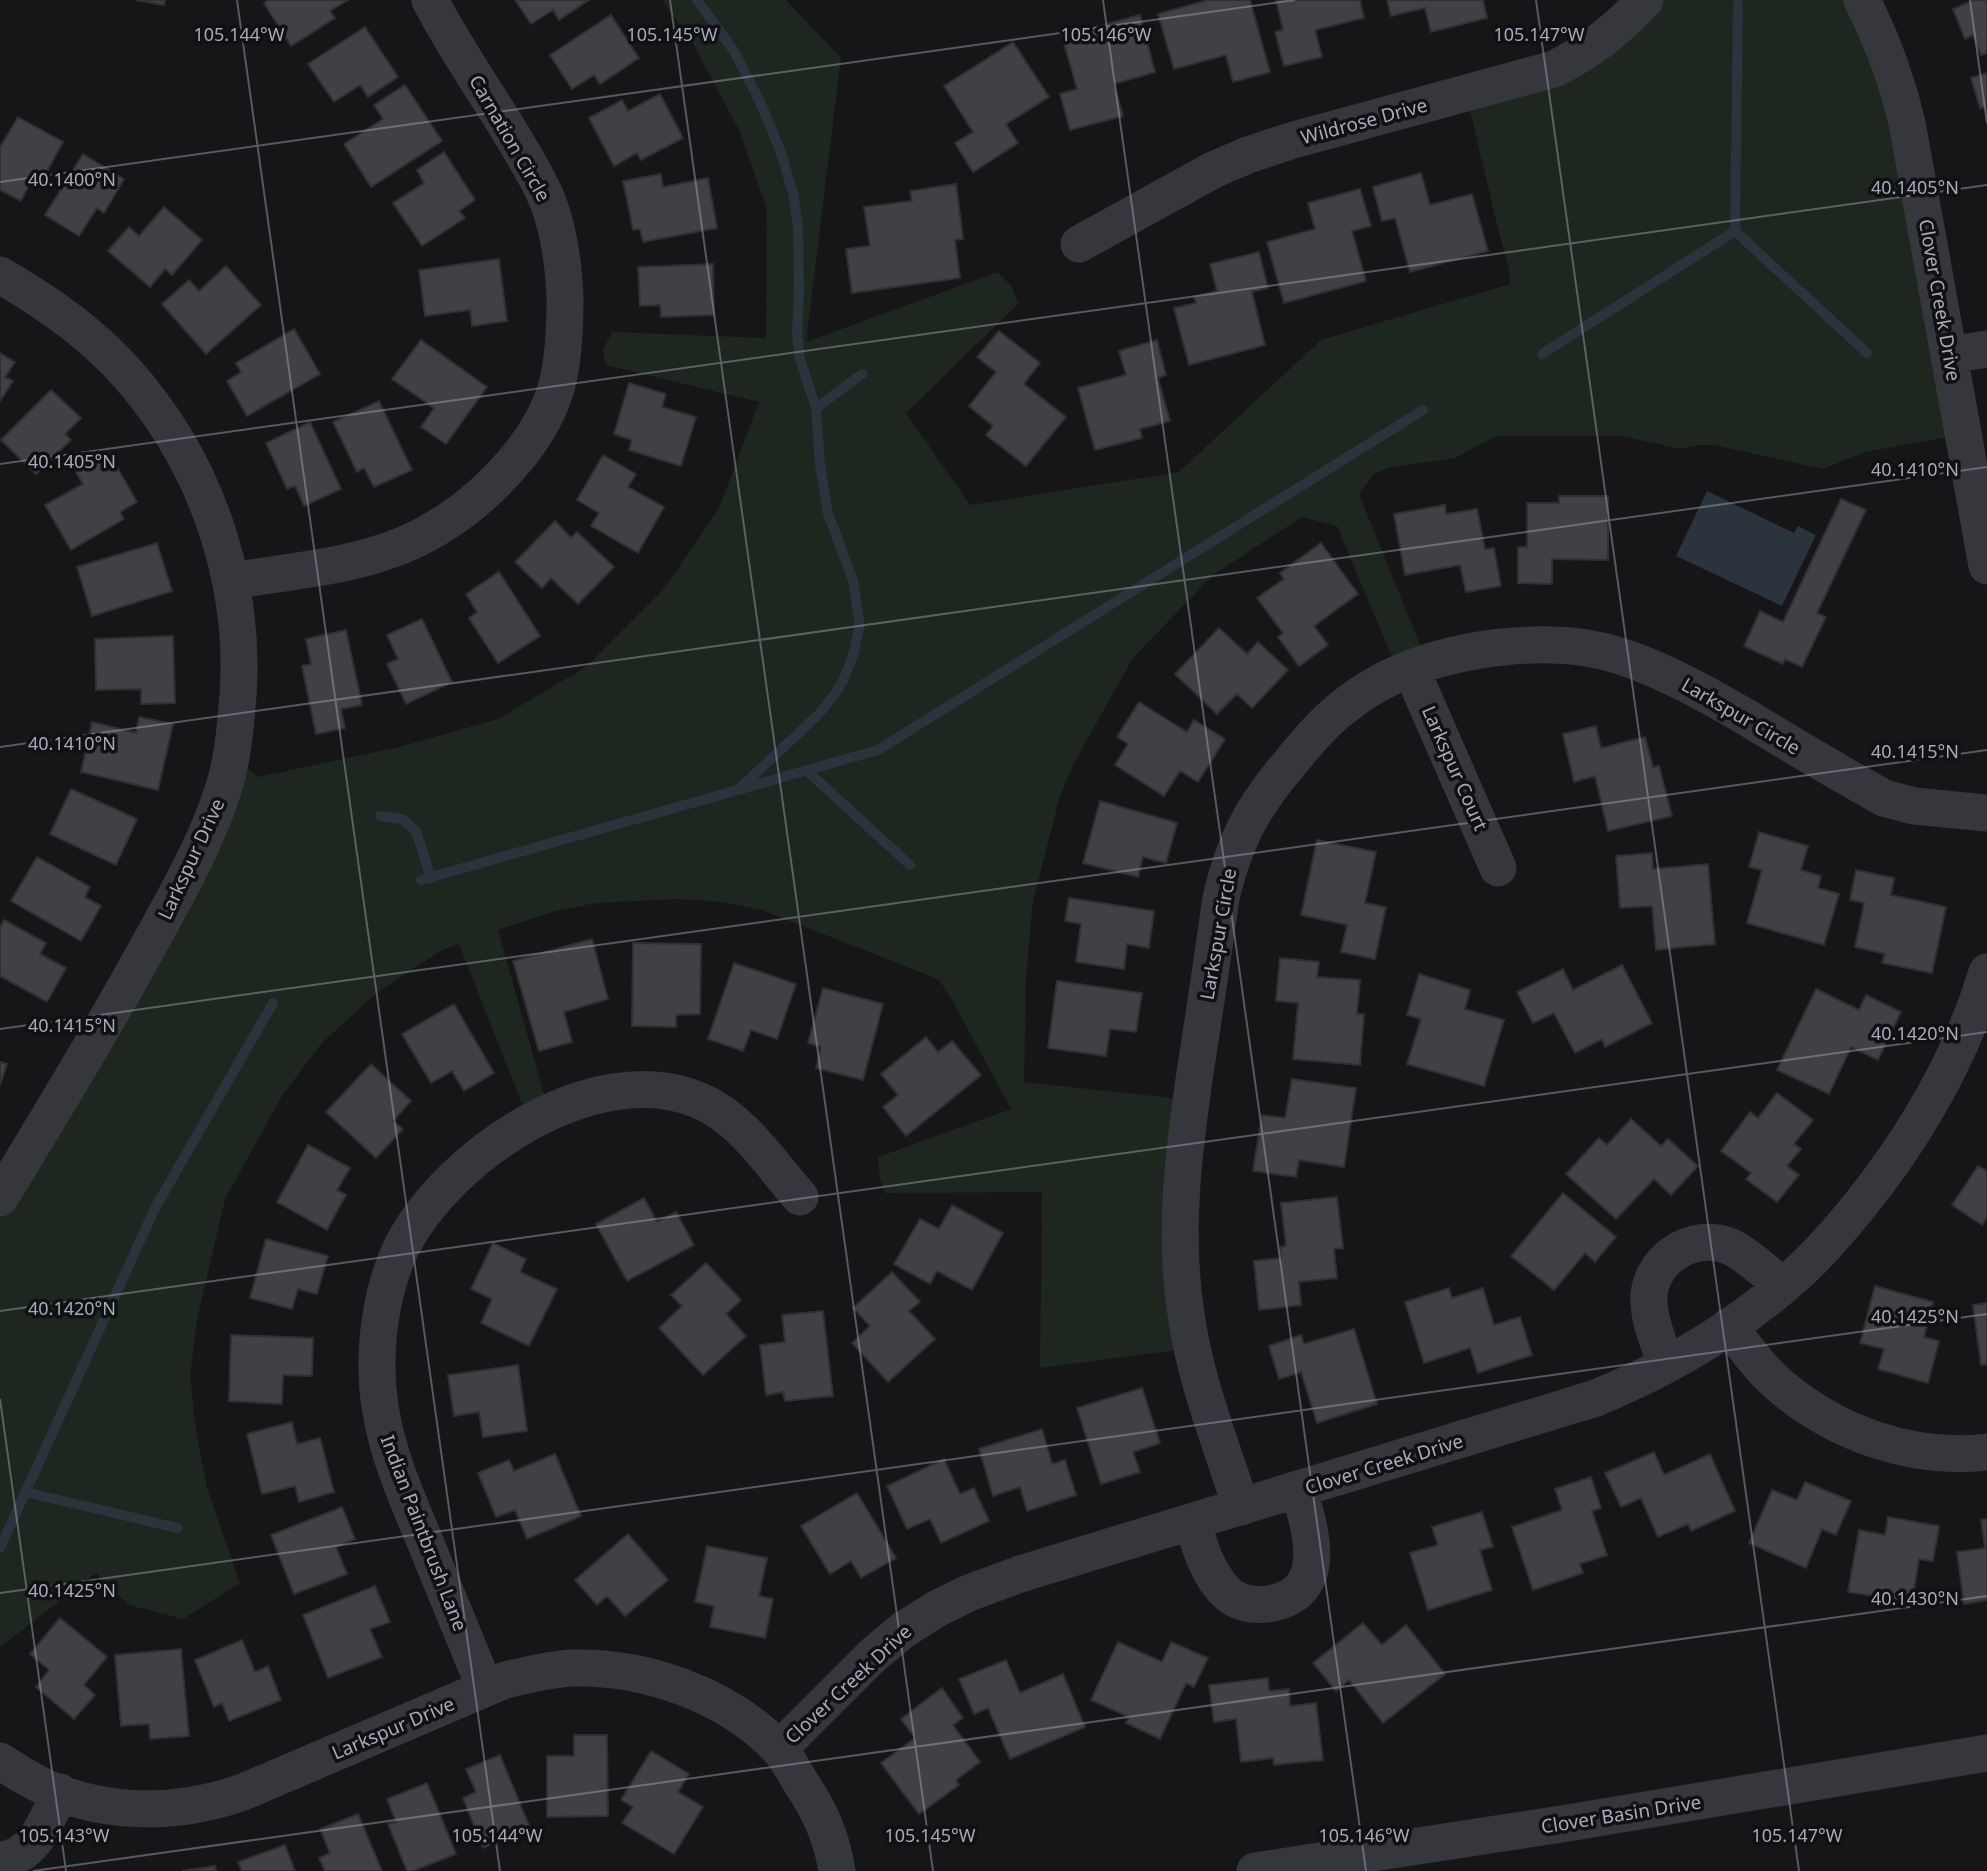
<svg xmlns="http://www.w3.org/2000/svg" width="1987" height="1871" font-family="'Noto Sans',sans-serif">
<rect width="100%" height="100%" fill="#161618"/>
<path fill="#1d261f" d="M 662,0 L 786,0 L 841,58 L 806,342 L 998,272 L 1012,287 L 1018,304 L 906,413 L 970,505 L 1179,472 L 1321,340 L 1510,284 L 1509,270 L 1495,216 L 1466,94 L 1538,74 L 1645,0 L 1862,0 L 1964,434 L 1865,452 L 1823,469 L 1714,445 L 1697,445 L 1680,449 L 1621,436 L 1496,436 L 1455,458 L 1393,467 L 1382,470 L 1372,476 L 1359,494 L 1427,662 L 1399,674 L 1337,526 L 1302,517 L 1213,575 L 1133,658 L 1075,761 L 1060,796 L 1033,901 L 1026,977 L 1024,1082 L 1191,1100 L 1192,1348 L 1040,1368 L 1042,1192 L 885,1193 L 880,1178 L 878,1157 L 1011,1109 L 950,996 L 939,980 L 930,976 L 762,910 L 721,902 L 677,899 L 596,903 L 555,911 L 498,930 L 549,1112 L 529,1121 L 459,944 L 442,950 L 374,995 L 321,1044 L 282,1096 L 225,1199 L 197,1320 L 190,1375 L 196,1430 L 207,1488 L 240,1583 L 183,1619 L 129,1605 L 96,1573 L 0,1647 L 0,1198 L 231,755 L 258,777 L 403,746 L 498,719 L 586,667 L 663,590 L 719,508 L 759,402 L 606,365 L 603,350 L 612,332 L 766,338 L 767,209 L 739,130 L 694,45 Z"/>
<path fill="#2b333d" d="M 1707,491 L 1794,533 L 1798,526 L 1816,535 L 1782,606 L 1676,556 Z"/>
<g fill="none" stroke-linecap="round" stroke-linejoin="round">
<path stroke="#2b333d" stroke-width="10" d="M 697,0 L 734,51 L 761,104 L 780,150 L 793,193 L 798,226 L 799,292 L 797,334 L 800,359 L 816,408 L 820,465 L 828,513 L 853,581 L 859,619 L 859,628 L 854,652 L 844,679 L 834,695 L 818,715 L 740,788
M 1738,4 L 1735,231 L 1867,353
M 1542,354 L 1735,231
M 816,408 L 862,374
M 806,770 L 910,865
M 380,816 L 402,819 L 416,831 L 431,878
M 421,880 L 878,750 L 1423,410
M 25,1492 L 178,1528
M 0,1548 L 155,1208 L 273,1003"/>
</g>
<path fill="#404045" stroke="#303034" stroke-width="2" d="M 136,0 L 165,0 L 164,5 Z
M 268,0 L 348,0 L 330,11 L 335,18 L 291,46 L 264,3 Z
M 515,0 L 589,0 L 559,20 L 553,10 L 531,24 Z
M 1208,0 L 1250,0 L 1270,72 L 1233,82 L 1226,55 L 1174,69 L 1158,14 Z
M 1276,0 L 1360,0 L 1364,18 L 1315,30 L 1322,57 L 1284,66 L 1275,32 L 1283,30 Z
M 1387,0 L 1483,0 L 1487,18 L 1431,32 L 1425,8 L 1391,16 Z
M 1974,0 L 1987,0 L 1987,53 L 1981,55 L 1973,35 L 1965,39 L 1953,9 Z
M 611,15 L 639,58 L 600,84 L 594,75 L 572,89 L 550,55 Z
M 1140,15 L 1155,72 L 1114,84 L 1123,116 L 1070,130 L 1060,94 L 1077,89 L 1062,36 Z
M 365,27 L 398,77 L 368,97 L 360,85 L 334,102 L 308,64 Z
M 1013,42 L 1049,97 L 1006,124 L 1018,143 L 973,172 L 955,143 L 973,132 L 944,86 Z
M 1987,73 L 1987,114 L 1985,107 L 1980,108 L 1971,78 Z
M 405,85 L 442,141 L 371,187 L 344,144 L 383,119 L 374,105 Z
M 660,94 L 683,138 L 641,160 L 637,153 L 614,166 L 589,118 L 622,100 L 628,111 Z
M 18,117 L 63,142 L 38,188 L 30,183 L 21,201 L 0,190 L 0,147 Z
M 444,152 L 475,200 L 459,211 L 465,218 L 422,246 L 393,203 L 424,183 L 417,170 Z
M 83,154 L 124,179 L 104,213 L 97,208 L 79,236 L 45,215 Z
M 1421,173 L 1430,205 L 1472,194 L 1488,251 L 1410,272 L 1395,218 L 1382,221 L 1373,187 Z
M 661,174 L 663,187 L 708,178 L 717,228 L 643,242 L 640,229 L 633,230 L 623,181 Z
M 956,184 L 963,239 L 955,240 L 960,278 L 852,293 L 846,249 L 870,246 L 864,207 L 912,201 L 910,191 Z
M 1360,189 L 1371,226 L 1352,231 L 1366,281 L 1284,303 L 1267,242 L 1315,229 L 1308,203 Z
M 164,207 L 202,240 L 172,275 L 165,269 L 150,287 L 108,251 L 129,227 L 139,236 Z
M 1259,252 L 1268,288 L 1252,292 L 1265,345 L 1189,365 L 1174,308 L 1196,303 L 1194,297 L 1217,291 L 1210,264 Z
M 499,259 L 507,321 L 472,326 L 470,310 L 425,316 L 419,270 Z
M 713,264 L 714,315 L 661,317 L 660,305 L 640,306 L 638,267 Z
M 226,266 L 261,305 L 206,354 L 162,304 L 189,280 L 199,291 Z
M 294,329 L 320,374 L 247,416 L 227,381 L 241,372 L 236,363 Z
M 999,331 L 1040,363 L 1024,384 L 1066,417 L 1026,466 L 986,435 L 993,426 L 969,406 L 996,372 L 977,357 Z
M 421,340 L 487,387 L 446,444 L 421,427 L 434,408 L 392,379 Z
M 1157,340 L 1166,375 L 1158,378 L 1170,421 L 1140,429 L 1142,438 L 1095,450 L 1078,388 L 1126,375 L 1119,351 Z
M 0,353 L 15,362 L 5,377 L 13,381 L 0,401 Z
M 629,383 L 666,394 L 662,407 L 696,417 L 681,466 L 629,450 L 632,440 L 614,434 Z
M 51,390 L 81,418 L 65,434 L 71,440 L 36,474 L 1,440 Z
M 379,401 L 412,470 L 374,487 L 364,468 L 357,472 L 333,422 Z
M 310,422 L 341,489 L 304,506 L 295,486 L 287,489 L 266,443 Z
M 109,453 L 137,502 L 120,512 L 124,519 L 71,550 L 45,505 L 83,484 L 76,472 Z
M 603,455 L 636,474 L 628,487 L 664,507 L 638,553 L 591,526 L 599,513 L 577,500 Z
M 1559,496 L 1608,496 L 1608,560 L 1552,559 L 1552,584 L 1518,583 L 1518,547 L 1527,547 L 1527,503 L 1559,503 Z
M 1841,499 L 1866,510 L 1817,613 L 1826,617 L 1802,667 L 1785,659 L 1783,664 L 1744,646 L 1760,611 L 1783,622 Z
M 1445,505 L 1446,514 L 1477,509 L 1485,549 L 1494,548 L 1501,586 L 1466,592 L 1460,565 L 1405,575 L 1394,514 Z
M 555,521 L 571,538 L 577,532 L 614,567 L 578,604 L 551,578 L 542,588 L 515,562 Z
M 157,543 L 172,591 L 92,616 L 77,567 Z
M 1321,543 L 1358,594 L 1314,626 L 1328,645 L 1299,666 L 1278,637 L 1283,633 L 1257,598 L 1284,579 L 1280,573 Z
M 499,572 L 540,636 L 498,663 L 469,618 L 477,612 L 466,594 Z
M 422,619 L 452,682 L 406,704 L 387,664 L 398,659 L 387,635 Z
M 1219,628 L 1247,654 L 1258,642 L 1288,670 L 1252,708 L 1237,694 L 1217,714 L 1175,674 Z
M 346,630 L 362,705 L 341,709 L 345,728 L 316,734 L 302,666 L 311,664 L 306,639 Z
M 173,636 L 175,703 L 141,704 L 141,689 L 96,690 L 95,639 Z
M 1139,702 L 1187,732 L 1194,720 L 1225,739 L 1198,782 L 1180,771 L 1164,796 L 1115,765 L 1128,744 L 1117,737 Z
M 139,717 L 173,724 L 158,790 L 81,772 L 92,722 L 136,733 Z
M 1596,726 L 1601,748 L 1645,737 L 1653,767 L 1659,766 L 1672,816 L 1608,831 L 1595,776 L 1574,782 L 1563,734 Z
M 71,789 L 137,819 L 116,865 L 50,834 Z
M 1100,801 L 1177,823 L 1166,863 L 1143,857 L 1138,877 L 1083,863 Z
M 1759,832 L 1808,846 L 1801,870 L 1821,876 L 1818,888 L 1839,894 L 1824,945 L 1747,923 L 1762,870 L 1749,867 Z
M 1317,840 L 1376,852 L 1365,903 L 1386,907 L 1375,959 L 1341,952 L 1347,925 L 1301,915 Z
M 1652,853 L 1653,869 L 1708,864 L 1715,944 L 1656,950 L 1652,906 L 1620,908 L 1616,856 Z
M 37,857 L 90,887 L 85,897 L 101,906 L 81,941 L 11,901 Z
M 1856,870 L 1894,878 L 1891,895 L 1946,907 L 1932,973 L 1882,963 L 1885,954 L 1855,947 L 1864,903 L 1850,900 Z
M 1069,898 L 1154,911 L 1149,948 L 1127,944 L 1124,969 L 1076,962 L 1081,924 L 1065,921 Z
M 4,920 L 46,943 L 40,954 L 66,968 L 47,1002 L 0,976 L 0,927 Z
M 592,939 L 608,999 L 564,1012 L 572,1042 L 539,1051 L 513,961 Z
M 633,943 L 701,944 L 700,1014 L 676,1015 L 676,1027 L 632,1026 Z
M 1280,958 L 1319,962 L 1317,977 L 1360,980 L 1357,1014 L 1364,1014 L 1360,1065 L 1293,1059 L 1298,1003 L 1276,1001 Z
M 734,963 L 796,984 L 777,1039 L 751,1030 L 743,1051 L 708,1039 Z
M 1622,965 L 1652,1023 L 1605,1047 L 1602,1039 L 1575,1053 L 1554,1013 L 1533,1023 L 1517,992 L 1563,969 L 1573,990 Z
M 1419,974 L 1470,990 L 1465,1009 L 1504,1020 L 1484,1086 L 1407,1064 L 1421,1019 L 1407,1015 Z
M 1057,981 L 1142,993 L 1136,1032 L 1110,1029 L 1106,1056 L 1048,1048 Z
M 823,988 L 883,1004 L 863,1080 L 816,1068 L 821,1047 L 808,1043 Z
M 1816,989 L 1859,1010 L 1866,995 L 1901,1012 L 1878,1060 L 1851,1047 L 1829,1094 L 1777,1070 Z
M 454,1004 L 494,1073 L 464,1091 L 452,1071 L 431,1083 L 402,1034 Z
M 926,1037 L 938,1052 L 952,1041 L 981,1075 L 906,1136 L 883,1107 L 898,1095 L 881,1074 Z
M 0,1062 L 7,1064 L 0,1085 Z
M 371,1064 L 411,1101 L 393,1121 L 403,1129 L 376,1158 L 326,1112 Z
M 1292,1079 L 1356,1088 L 1344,1167 L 1299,1160 L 1296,1177 L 1253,1171 L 1262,1115 L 1285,1118 Z
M 1777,1093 L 1813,1120 L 1794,1144 L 1801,1149 L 1787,1166 L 1799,1175 L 1777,1202 L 1746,1179 L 1751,1173 L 1721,1151 L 1750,1112 L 1758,1118 Z
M 1631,1119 L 1661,1146 L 1668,1139 L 1698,1166 L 1671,1195 L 1654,1179 L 1616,1219 L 1566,1174 L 1599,1138 L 1607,1145 Z
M 308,1145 L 350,1168 L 337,1190 L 346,1195 L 327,1230 L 277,1202 Z
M 1978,1166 L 1987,1171 L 1987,1217 L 1982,1225 L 1952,1205 Z
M 1563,1193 L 1616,1237 L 1595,1262 L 1585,1253 L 1554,1290 L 1511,1256 Z
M 1337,1197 L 1343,1248 L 1334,1249 L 1337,1278 L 1299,1282 L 1301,1305 L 1259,1310 L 1254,1261 L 1281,1258 L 1280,1247 L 1286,1246 L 1281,1203 Z
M 644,1198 L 657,1222 L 676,1212 L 694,1245 L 627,1281 L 596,1224 Z
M 952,1205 L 1003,1233 L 972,1290 L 937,1271 L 930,1284 L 894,1264 L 920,1219 L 939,1229 Z
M 266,1239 L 328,1256 L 317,1294 L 298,1289 L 292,1309 L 250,1298 Z
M 493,1243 L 526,1259 L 520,1272 L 557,1289 L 529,1346 L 481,1323 L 492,1299 L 471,1289 Z
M 706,1263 L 741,1300 L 726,1314 L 746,1336 L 703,1375 L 659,1328 L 682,1306 L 671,1295 Z
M 892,1272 L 920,1302 L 909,1311 L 935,1339 L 888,1382 L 852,1343 L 870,1326 L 853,1308 Z
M 1875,1286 L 1933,1302 L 1924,1337 L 1939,1341 L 1928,1383 L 1878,1369 L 1884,1349 L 1860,1343 Z
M 1449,1288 L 1452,1298 L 1483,1288 L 1494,1325 L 1520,1317 L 1532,1355 L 1478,1373 L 1470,1348 L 1424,1363 L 1405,1302 Z
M 1987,1303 L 1987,1364 L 1981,1365 L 1973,1305 Z
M 823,1311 L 833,1396 L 785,1401 L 783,1392 L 766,1395 L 760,1345 L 785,1342 L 782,1315 Z
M 1354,1329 L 1377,1404 L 1317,1423 L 1301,1372 L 1279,1379 L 1269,1346 L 1301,1335 L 1304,1344 Z
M 231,1335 L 313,1338 L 312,1376 L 283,1375 L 282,1404 L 229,1401 Z
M 518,1365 L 527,1431 L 483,1437 L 479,1412 L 454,1416 L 448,1375 Z
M 1142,1388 L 1160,1443 L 1133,1452 L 1140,1472 L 1101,1484 L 1077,1408 Z
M 292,1422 L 297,1444 L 320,1438 L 334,1492 L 299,1502 L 295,1486 L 262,1494 L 247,1434 Z
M 1042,1429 L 1052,1464 L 1065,1460 L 1076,1495 L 1027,1511 L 1020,1487 L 993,1496 L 979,1449 Z
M 1654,1452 L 1664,1475 L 1710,1454 L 1735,1511 L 1691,1531 L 1688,1524 L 1658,1537 L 1641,1498 L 1621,1507 L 1605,1473 Z
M 555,1454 L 581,1516 L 527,1539 L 515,1510 L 496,1517 L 478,1473 L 509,1460 L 514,1471 Z
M 944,1459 L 960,1494 L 974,1488 L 989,1521 L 941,1543 L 930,1519 L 907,1529 L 887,1486 Z
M 1591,1477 L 1601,1508 L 1592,1511 L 1607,1555 L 1580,1564 L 1583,1573 L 1533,1590 L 1512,1527 L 1562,1510 L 1555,1489 Z
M 1805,1482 L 1851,1501 L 1836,1535 L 1822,1529 L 1806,1568 L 1749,1543 L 1772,1490 L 1797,1500 Z
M 857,1493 L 896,1558 L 861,1578 L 851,1561 L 830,1574 L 801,1526 Z
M 342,1507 L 355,1539 L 336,1547 L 347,1574 L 294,1594 L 271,1535 Z
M 1482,1512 L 1493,1547 L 1480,1550 L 1492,1590 L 1428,1610 L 1410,1553 L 1438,1545 L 1432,1527 Z
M 1888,1517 L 1939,1526 L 1933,1561 L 1919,1559 L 1912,1602 L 1848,1592 L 1859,1530 L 1885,1535 Z
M 1987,1519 L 1987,1600 L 1964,1604 L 1957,1552 L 1985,1548 L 1981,1520 Z
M 628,1534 L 668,1580 L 625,1616 L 607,1596 L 597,1605 L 575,1580 Z
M 707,1546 L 767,1558 L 759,1596 L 773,1599 L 765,1638 L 710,1627 L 714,1606 L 695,1602 Z
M 375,1586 L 390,1622 L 370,1629 L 382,1657 L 328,1678 L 303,1615 Z
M 60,1618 L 107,1657 L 84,1685 L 95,1695 L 74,1719 L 36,1687 L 49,1670 L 30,1654 Z
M 1363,1623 L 1382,1645 L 1406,1625 L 1445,1674 L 1383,1723 L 1349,1680 L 1336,1691 L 1313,1663 Z
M 242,1640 L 255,1672 L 268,1666 L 281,1700 L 229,1721 L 222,1703 L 214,1707 L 195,1660 Z
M 1118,1642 L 1162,1662 L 1171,1642 L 1208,1658 L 1194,1687 L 1186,1683 L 1160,1739 L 1126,1723 L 1129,1717 L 1091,1700 Z
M 181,1649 L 189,1736 L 150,1739 L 149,1724 L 121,1726 L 115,1655 Z
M 1006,1660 L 1020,1693 L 1063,1674 L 1085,1727 L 1010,1759 L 988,1708 L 974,1714 L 959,1679 Z
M 1268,1678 L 1269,1691 L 1289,1689 L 1290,1706 L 1316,1703 L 1323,1760 L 1274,1765 L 1273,1758 L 1241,1762 L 1236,1719 L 1214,1722 L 1209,1685 Z
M 942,1688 L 963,1718 L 953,1725 L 980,1762 L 956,1780 L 959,1785 L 919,1814 L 881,1763 L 915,1738 L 901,1719 Z
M 574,1735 L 607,1735 L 608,1816 L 547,1817 L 547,1756 L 574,1756 Z
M 651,1751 L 689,1774 L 678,1792 L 703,1807 L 674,1854 L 622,1823 L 633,1807 L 621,1800 Z
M 500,1755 L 530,1828 L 483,1848 L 463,1798 L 476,1792 L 466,1769 Z
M 427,1783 L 456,1854 L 413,1871 L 407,1871 L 388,1824 L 396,1822 L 387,1799 Z
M 358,1814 L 382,1871 L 325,1871 L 319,1858 L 330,1853 L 320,1829 Z
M 285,1845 L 295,1871 L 242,1871 L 238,1862 Z
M 215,1866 L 216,1871 L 182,1871 Z"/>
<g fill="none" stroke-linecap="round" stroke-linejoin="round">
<path stroke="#36373d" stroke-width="37" d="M 1862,0 C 1882,40 1897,80 1907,123 L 1987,566
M 1079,244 L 1213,170 L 1248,155 L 1290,141 L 1554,69 C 1590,51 1617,30 1645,0
M 0,275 C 45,301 89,331 124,370 C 209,464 251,591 236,718 C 234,741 231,765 224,787 C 207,842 178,892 150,943 C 103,1029 51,1114 0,1198
M 1949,355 L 1987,349
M 232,581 C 290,571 353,567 408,543 C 469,516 539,451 557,385 C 564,357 565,329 565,300 C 564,266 560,234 548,202 C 538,177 523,154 510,132 C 483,88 453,45 430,0
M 1411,669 L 1498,868
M 1729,1326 C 1744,1346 1759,1367 1778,1384 C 1835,1433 1912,1461 1987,1452
M 1666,1365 C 1660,1346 1650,1324 1649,1303 C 1646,1261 1693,1230 1731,1247 C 1748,1255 1767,1274 1783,1286
M 1241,1507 C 1221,1444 1195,1380 1186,1314 C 1173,1230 1184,1148 1196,1066 C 1205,1010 1213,954 1221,898 C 1234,841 1253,806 1290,763 C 1306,743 1322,724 1341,709 C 1389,669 1452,651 1513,646 C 1550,643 1588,645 1623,657 C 1668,672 1710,696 1751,720 C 1795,747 1839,773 1884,798 L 1914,806 L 1987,813
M 1192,1522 C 1200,1547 1208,1576 1228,1594 C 1238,1603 1254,1606 1268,1604 C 1331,1594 1311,1532 1299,1490
M 485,1688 C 466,1641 446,1594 427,1546 C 402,1487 376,1430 377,1364 C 377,1325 385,1281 402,1246 C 449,1155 594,1057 698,1100 C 741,1117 770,1163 800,1197
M 779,1749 L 872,1656 L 903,1630 L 938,1608 L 969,1593 L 1020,1574 L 1596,1398 C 1667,1369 1734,1329 1791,1279 C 1817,1257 1839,1231 1860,1205 C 1916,1135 1961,1058 1987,972
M 0,1761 C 11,1768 21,1775 33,1781 C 97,1816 176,1816 243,1792 L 505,1680 C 527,1675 550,1669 573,1668 C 645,1666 727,1695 777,1747 C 787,1757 794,1771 801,1783 C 820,1810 832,1838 837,1871
M 0,1860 C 36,1857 46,1820 60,1792
M 1255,1871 L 1568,1823 L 1987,1753"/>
</g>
<path fill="none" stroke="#a7aab9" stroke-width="2" stroke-opacity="0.45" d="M 237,0 L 500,1871M 670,0 L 933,1871M 1103,0 L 1366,1871M 1536,0 L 1799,1871M 1970,0 L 1987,123M 0,182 L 1295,0M 0,464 L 1987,185M 0,747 L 1987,467M 0,1029 L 1987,750M 0,1311 L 1987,1032M 0,1399 L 66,1871M 0,1593 L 1987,1314M 33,1871 L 1987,1596"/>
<g text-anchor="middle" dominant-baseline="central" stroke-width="7" stroke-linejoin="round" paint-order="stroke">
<g font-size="19" fill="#a7aab9" stroke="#111113">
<text transform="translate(1364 121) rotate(-15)">Wildrose Drive</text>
<text transform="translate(510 138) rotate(60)">Carnation Circle</text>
<text transform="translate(1940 300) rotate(80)">Clover Creek Drive</text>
<text transform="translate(1741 716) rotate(30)">Larkspur Circle</text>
<text transform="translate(1455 768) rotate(66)">Larkspur Court</text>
<text transform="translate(191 859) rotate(-65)">Larkspur Drive</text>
<text transform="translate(1218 934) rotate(-80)">Larkspur Circle</text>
<text transform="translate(1384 1464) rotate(-17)">Clover Creek Drive</text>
<text transform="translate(424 1533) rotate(69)">Indian Paintbrush Lane</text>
<text transform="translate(848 1684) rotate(-43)">Clover Creek Drive</text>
<text transform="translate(393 1728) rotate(-23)">Larkspur Drive</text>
<text transform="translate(1621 1814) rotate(-9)">Clover Basin Drive</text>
</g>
</g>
<g font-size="18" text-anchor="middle" fill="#a7aab9" stroke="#111113" stroke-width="7" stroke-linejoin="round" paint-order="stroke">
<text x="239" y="41">105.144°W</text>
<text x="672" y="41">105.145°W</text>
<text x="1106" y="41">105.146°W</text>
<text x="1539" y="41">105.147°W</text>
<text x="72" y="186">40.1400°N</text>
<text x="1915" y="194">40.1405°N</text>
<text x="72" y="468">40.1405°N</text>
<text x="1915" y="476">40.1410°N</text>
<text x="72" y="750">40.1410°N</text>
<text x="1915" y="758">40.1415°N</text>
<text x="72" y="1032">40.1415°N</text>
<text x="1915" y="1040">40.1420°N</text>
<text x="72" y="1315">40.1420°N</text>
<text x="1915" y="1323">40.1425°N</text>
<text x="72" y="1597">40.1425°N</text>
<text x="1915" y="1605">40.1430°N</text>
<text x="64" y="1842">105.143°W</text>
<text x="497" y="1842">105.144°W</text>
<text x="930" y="1842">105.145°W</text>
<text x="1364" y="1842">105.146°W</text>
<text x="1797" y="1842">105.147°W</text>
</g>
</svg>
